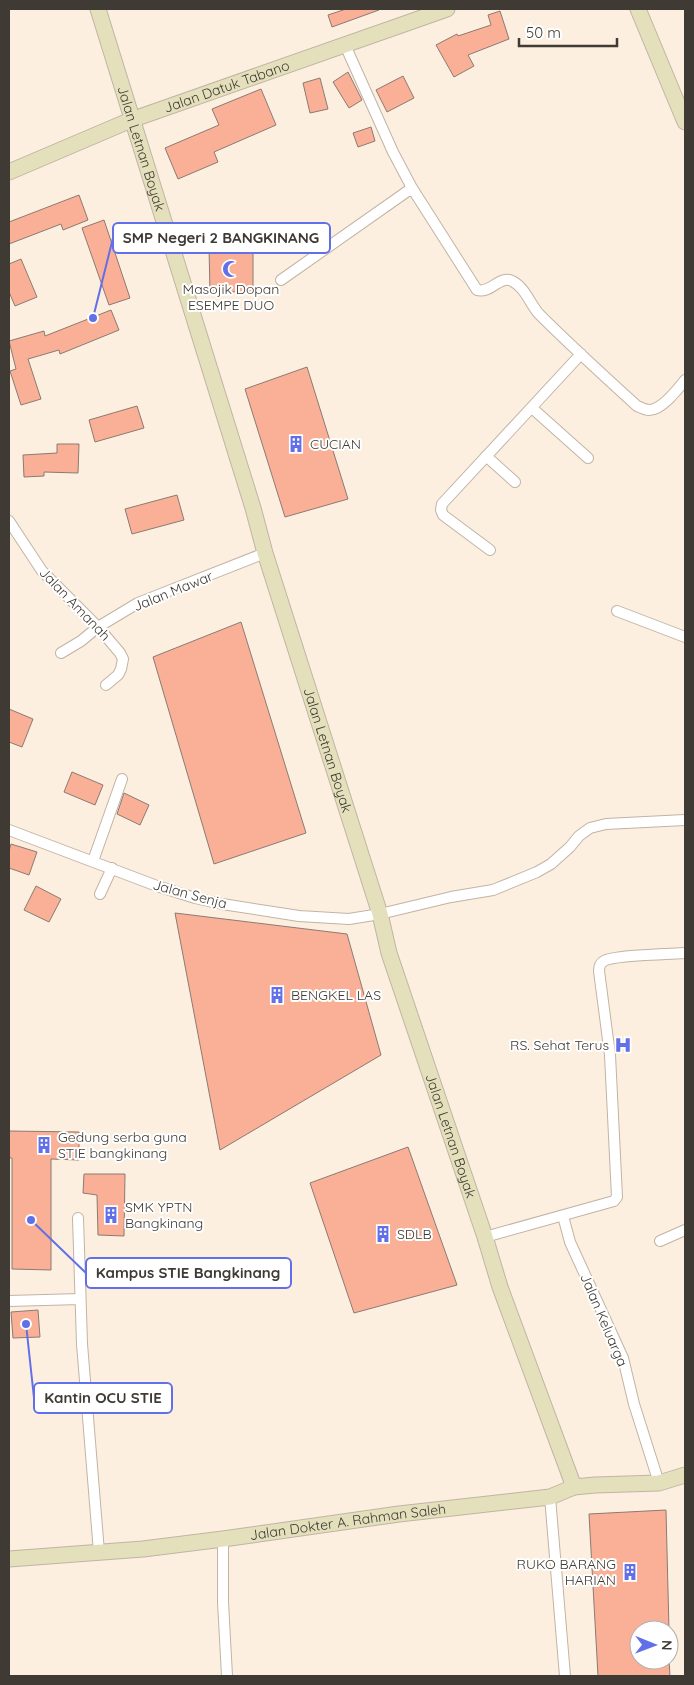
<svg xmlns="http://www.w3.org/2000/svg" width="694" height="1685" font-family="Quicksand,sans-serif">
<rect width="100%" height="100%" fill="#fcefdf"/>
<path fill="#f9b096" stroke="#8c7a73" d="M 346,9 L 378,9 L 379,10 L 332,27 L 328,15 Z
M 500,11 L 509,39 L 468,55 L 474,66 L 454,77 L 436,45 L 457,34 L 458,36 L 491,25 L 488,15 Z
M 348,72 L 362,100 L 349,108 L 333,82 Z
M 403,76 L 414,98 L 387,112 L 376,90 Z
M 320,78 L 328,109 L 310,113 L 303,83 Z
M 261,89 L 276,125 L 214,152 L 218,162 L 178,179 L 165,148 L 219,125 L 212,109 Z
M 371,127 L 375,141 L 358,147 L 353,133 Z
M 79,195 L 88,220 L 63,230 L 61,224 L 9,244 L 9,222 Z
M 104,220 L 130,298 L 109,305 L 82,228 Z
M 253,245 L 253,291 L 210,293 L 209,246 Z
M 21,259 L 37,297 L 15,306 L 9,292 L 9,264 Z
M 111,310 L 119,330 L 60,354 L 59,350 L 28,359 L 41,399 L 21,405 L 10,371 L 16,369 L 9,341 L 44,331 L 45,336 Z
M 307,367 L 348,499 L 285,517 L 245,389 Z
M 137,406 L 144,428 L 95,442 L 89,420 Z
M 57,444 L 79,444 L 78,473 L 44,472 L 44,476 L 24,477 L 23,455 L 57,453 Z
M 177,495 L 184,520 L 132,534 L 125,509 Z
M 241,622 L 306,833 L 214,864 L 153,657 Z
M 9,709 L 33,719 L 22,747 L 9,742 Z
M 72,772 L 103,785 L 95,805 L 64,792 Z
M 124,793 L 149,805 L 140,825 L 117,814 Z
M 11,844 L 37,852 L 29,875 L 9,868 L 9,851 Z
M 36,886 L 61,899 L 49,922 L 24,910 Z
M 175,913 L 347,934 L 381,1055 L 220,1150 Z
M 9,1131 L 79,1132 L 79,1160 L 51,1159 L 51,1270 L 12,1269 L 12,1158 L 9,1158 Z
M 408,1147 L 457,1285 L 354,1313 L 310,1183 Z
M 84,1174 L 125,1174 L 124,1236 L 98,1235 L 97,1195 L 83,1193 Z
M 38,1310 L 40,1337 L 13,1338 L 11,1312 Z
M 666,1510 L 669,1630 L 639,1630 L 639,1660 L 669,1660 L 670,1676 L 598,1676 L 589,1514 Z"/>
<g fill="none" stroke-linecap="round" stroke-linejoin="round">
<g stroke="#c1b4a5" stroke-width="12">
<path id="street" d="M 345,45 L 393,152 L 412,188 L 477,290 C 490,294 500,275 512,281 C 525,287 530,304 539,314 C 571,346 604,376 637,406 C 640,407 645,410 649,410 C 662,410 678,389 685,380
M 281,280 L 412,188
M 532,408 L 588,458
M 486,456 L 515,482
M 9,521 L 42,571 L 98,627 L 120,653 L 123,659 L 121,669 L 118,675 L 106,685
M 490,550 L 443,515 L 441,510 L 442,504 L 581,354
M 617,611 L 685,637
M 61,653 L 81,641 L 98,627 L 138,603 L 265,553
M 9,830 L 157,886 L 195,898 L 222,904 L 299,916 L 349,919 L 380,914 L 451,897 L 493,890 L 537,872 L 551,864 L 570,847 L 579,836 L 590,828 L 606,824 L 685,820
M 93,861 L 122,779
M 100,894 L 112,868
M 563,1216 L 570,1242 L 623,1358 L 634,1404 L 659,1483
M 78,1218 L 82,1344 L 99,1552
M 485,1237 L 614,1201 L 617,1197 L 610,1055 L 599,971 C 599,967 600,963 604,961 C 612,955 671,954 685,953
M 660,1241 L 685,1230
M 9,1301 L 80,1299
M 550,1497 L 565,1676
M 223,1539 L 223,1602 L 227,1676"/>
</g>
<g stroke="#c1b4a5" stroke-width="17">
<g id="secondary">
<path id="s1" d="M 98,9 L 253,508 L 265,553 L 380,914 L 389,953 L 485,1237 L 500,1287 L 574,1487"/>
<path d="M 638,9 L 685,122"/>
<path id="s2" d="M 9,172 L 131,120 L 447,9"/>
<path id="s3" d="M 9,1559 L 143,1549 L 223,1539 L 399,1514 L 550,1497 L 574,1487 L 595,1485 L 659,1483 L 685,1475"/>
</g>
</g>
<use href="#street" stroke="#fff" stroke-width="10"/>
<use href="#secondary" stroke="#e4e0bc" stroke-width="15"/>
</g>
<defs>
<g id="mosque-bare" transform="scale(1.35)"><path d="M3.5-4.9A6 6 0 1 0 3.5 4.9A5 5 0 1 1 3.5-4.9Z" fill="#6170e8" stroke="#fff" stroke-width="2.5" paint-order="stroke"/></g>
<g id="building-bare" transform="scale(1.35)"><path d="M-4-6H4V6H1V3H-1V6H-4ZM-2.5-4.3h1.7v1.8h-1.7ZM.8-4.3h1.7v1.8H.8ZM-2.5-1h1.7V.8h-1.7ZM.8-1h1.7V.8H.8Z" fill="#6170e8" stroke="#fff" stroke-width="2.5" paint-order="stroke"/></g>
<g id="hospital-bare" transform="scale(1.35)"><path d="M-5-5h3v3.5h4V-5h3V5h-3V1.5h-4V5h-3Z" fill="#6170e8" stroke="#fff" stroke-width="2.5" paint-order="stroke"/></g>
</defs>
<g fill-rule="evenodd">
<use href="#mosque-bare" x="231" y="269"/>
<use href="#building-bare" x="296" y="444"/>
<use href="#building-bare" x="277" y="995"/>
<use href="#hospital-bare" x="623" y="1045"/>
<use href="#building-bare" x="44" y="1145"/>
<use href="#building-bare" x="111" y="1215"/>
<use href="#building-bare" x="383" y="1234"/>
<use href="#building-bare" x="630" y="1572"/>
</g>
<g text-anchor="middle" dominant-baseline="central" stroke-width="4" stroke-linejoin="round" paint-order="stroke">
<g font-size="14" fill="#3f3a34" stroke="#fff">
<text stroke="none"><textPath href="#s2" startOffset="234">Jalan Datuk Tabano</textPath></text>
<text stroke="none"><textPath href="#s1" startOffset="146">Jalan Letnan Boyak</textPath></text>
<text transform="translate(173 591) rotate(-22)">Jalan Mawar</text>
<text transform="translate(75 604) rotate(46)">Jalan Amanah</text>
<text stroke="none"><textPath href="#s1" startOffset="776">Jalan Letnan Boyak</textPath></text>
<text transform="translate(190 894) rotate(15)">Jalan Senja</text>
<text stroke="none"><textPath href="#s1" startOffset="1181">Jalan Letnan Boyak</textPath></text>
<text transform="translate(604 1320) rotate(67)">Jalan Keluarga</text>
<text stroke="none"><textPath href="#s3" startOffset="341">Jalan Dokter A. Rahman Saleh</textPath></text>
</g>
<g font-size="14" fill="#3f3a34" stroke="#fff" text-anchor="start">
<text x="231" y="289" text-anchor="middle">Masojik Dopan<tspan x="231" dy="16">ESEMPE DUO</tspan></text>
<text x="310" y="444">CUCIAN</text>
<text x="291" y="995">BENGKEL LAS</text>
<text x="609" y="1045" text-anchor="end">RS. Sehat Terus</text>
<text x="58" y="1137">Gedung serba guna<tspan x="58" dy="16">STIE bangkinang</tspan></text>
<text x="125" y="1207">SMK YPTN<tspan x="125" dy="16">Bangkinang</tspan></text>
<text x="397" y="1234">SDLB</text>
<text x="616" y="1564" text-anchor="end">RUKO BARANG<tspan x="616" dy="16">HARIAN</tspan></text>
</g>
</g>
<path fill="none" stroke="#6170e8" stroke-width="2" d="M93 318L113 238M31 1220L86 1273M26 1324L34 1398"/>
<g fill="#6170e8" stroke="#fff" stroke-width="2">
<circle cx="93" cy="318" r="5"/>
<circle cx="31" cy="1220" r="5"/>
<circle cx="26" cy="1324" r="5"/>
</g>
<g fill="#fff" stroke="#6170e8" stroke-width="2">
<rect x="113" y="223" width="217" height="30" rx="5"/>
<rect x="86" y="1258" width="205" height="30" rx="5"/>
<rect x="34" y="1383" width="138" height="30" rx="5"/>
</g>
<g font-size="15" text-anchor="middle" font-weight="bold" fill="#3f3a34">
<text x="221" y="243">SMP Negeri 2 BANGKINANG</text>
<text x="188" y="1278">Kampus STIE Bangkinang</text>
<text x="103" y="1403">Kantin OCU STIE</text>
</g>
<rect width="694" height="1685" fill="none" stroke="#3f3a34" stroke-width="20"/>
<g transform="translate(654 1645) rotate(91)"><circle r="24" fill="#ffffff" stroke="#b2b0ae"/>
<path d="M0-4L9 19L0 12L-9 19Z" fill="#6170e8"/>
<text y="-8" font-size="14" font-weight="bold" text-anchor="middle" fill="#3f3a34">N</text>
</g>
<path d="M519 38v8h98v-8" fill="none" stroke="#3f3a34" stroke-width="2.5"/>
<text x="526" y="38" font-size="15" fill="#3f3a34" stroke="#ffffff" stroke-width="4" paint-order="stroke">50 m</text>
</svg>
